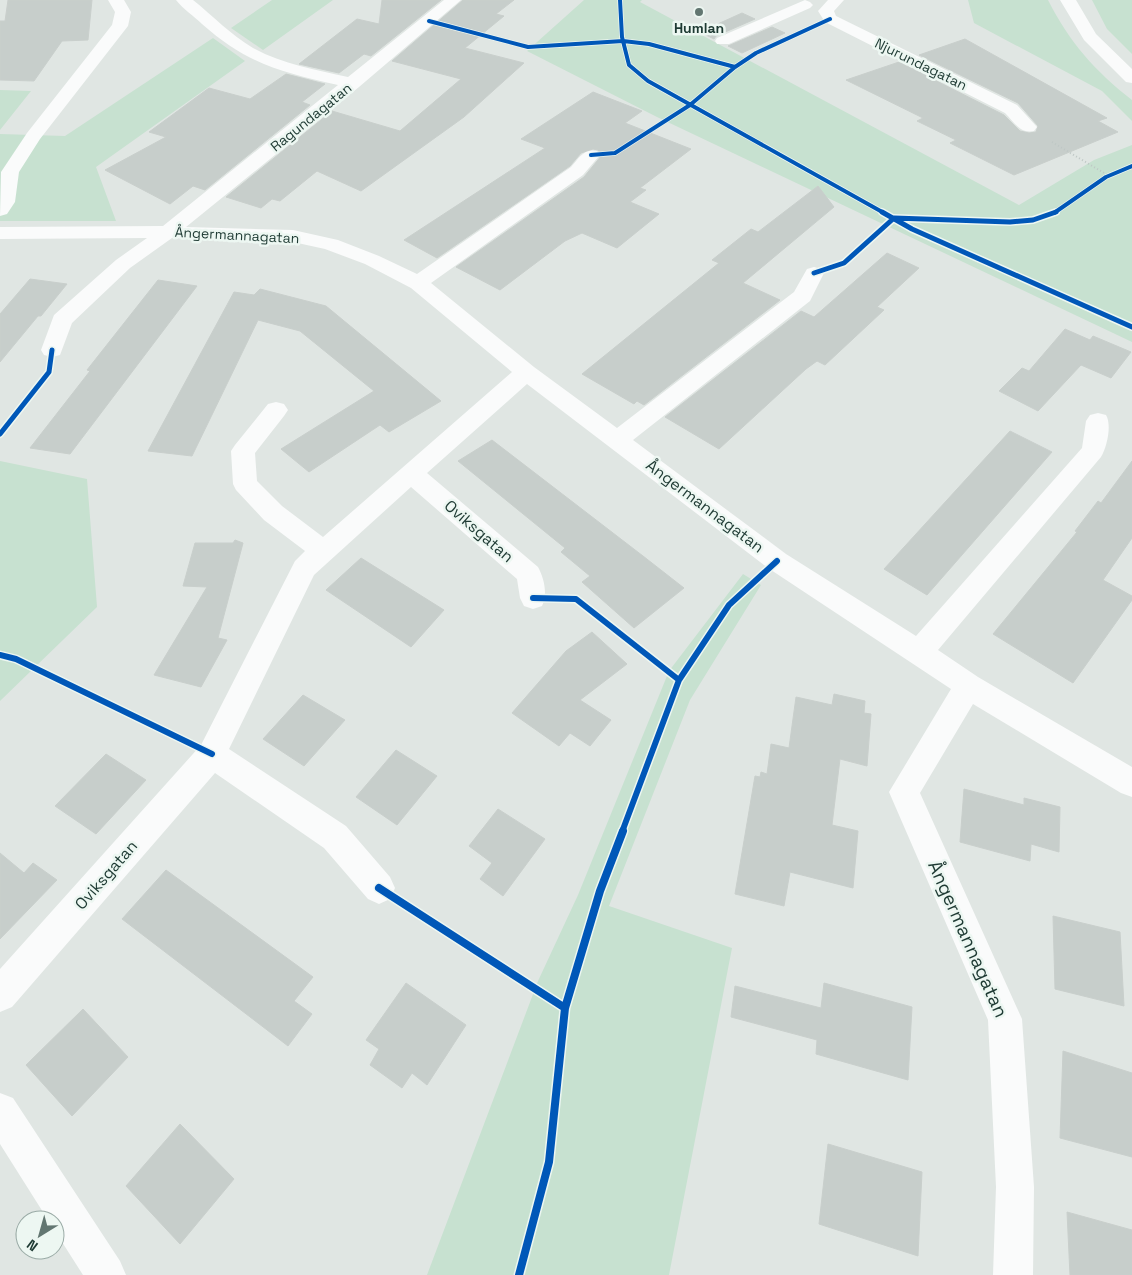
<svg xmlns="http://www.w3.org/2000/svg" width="1132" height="1275" font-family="'Space Grotesk',sans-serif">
<rect width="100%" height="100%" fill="#e0e6e3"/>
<path fill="#c7e1d0" d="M 272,0 L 333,0 L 263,50 L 231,28 Z
M 584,0 L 642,0 L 640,2 L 1019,205 L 1094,160 L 1132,145 L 1132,342 L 657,117 L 527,51 Z
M 968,0 L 1048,0 C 1070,43 1095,71 1132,100 L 1132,121 L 1102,91 L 974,23 Z
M 1092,0 L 1132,0 L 1132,54 L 1107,29 Z
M 213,38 L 245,61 L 96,167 L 116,221 L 0,221 L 0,134 L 65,136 Z
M 0,90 L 31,91 L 0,130 Z
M 0,461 L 87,479 L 97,607 L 0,701 Z
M 743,574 L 761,585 L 690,700 L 609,906 L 732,948 L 669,1275 L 427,1275 L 538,981 L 578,895 L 669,671 Z"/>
<path fill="#c7cecb" stroke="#c9cfcc" d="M 8,0 L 92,0 L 88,40 L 62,41 L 34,81 L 0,80 L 0,21 L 5,21 Z
M 382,0 L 441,0 L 371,56 L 364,54 L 339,73 L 299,64 L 357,19 L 379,24 Z
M 463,0 L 514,0 L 496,14 L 504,16 L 465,48 L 524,63 L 464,117 L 361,191 L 317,171 L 280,201 L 272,199 L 261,208 L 226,197 L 332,111 L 400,131 L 461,79 L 392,61 Z
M 742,13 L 755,19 L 716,36 L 714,39 L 700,32 Z
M 772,27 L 785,33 L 742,53 L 728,46 Z
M 965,39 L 1107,118 L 1098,121 L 1118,132 L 1014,175 L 950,143 L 956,140 L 917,121 L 923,118 L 846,80 L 899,62 L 1004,115 L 1020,131 L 1029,133 L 1036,132 L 1038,126 L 1018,103 L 919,55 Z
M 286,74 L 325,84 L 302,102 L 310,105 L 205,190 L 193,186 L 170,204 L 105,170 L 166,137 L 149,132 L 209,88 L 250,99 Z
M 593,92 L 642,111 L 625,123 L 691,149 L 640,188 L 646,190 L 630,202 L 659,214 L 617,248 L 582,233 L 565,241 L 500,290 L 456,267 L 584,177 L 602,155 L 598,150 L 593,149 L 581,153 L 570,166 L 437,258 L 404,240 L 545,148 L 521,139 Z
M 818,186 L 834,207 L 743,283 L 780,300 L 644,405 L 637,401 L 634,404 L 582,374 L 719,263 L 712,260 L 751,229 L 758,232 Z
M 887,253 L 919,268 L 877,307 L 884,310 L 825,365 L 817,361 L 806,369 L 719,449 L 665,417 L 801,311 L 814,317 Z
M 30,279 L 67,284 L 41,316 L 38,316 L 0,362 L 0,314 Z
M 158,280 L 197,286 L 70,454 L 30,448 L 90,371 L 87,370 Z
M 260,289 L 326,306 L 441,401 L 389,432 L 380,425 L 309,472 L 281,449 L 374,391 L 300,331 L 258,320 L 192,456 L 148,451 L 234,292 L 254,295 Z
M 1065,329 L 1090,340 L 1093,336 L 1131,352 L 1111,378 L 1081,365 L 1038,411 L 999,391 L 1022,368 L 1029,371 Z
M 1010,431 L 1052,452 L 927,595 L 884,569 Z
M 492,440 L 643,556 L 684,588 L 634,628 L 582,582 L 590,576 L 561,552 L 565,548 L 458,461 Z
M 1132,461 L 1132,538 L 1103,580 L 1132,596 L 1132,600 L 1073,683 L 993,634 L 1077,532 L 1075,531 L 1098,501 L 1101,503 Z
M 235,540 L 243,543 L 218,638 L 227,640 L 201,687 L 154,675 L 207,587 L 183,586 L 195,543 L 233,543 Z
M 361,558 L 444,610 L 411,647 L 326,590 Z
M 592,632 L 627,664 L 580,700 L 611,720 L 590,746 L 570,733 L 559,746 L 512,713 L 566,651 Z
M 834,694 L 865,701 L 864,713 L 871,714 L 867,766 L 840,759 L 832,825 L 858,831 L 853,888 L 790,872 L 784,906 L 735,894 L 755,776 L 760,777 L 761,772 L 767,774 L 771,744 L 789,748 L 796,697 L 832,705 Z
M 303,695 L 345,720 L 304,766 L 263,739 Z
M 396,750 L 437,776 L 397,825 L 356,797 Z
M 106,754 L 146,780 L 96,834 L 55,806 Z
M 964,789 L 1024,805 L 1024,798 L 1060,807 L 1059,852 L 1031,844 L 1030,861 L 960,842 Z
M 498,809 L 545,839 L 503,896 L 480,879 L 492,863 L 469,846 Z
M 0,853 L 24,873 L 33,863 L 57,880 L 0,939 Z
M 166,870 L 313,977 L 294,1001 L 312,1014 L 288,1046 L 122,919 Z
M 1053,916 L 1120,932 L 1124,1006 L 1055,989 Z
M 406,983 L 466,1025 L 427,1085 L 412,1073 L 402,1088 L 370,1065 L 379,1049 L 366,1040 Z
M 824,983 L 912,1007 L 908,1080 L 816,1054 L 817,1040 L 731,1017 L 735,986 L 821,1008 Z
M 83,1009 L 128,1057 L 72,1116 L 26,1065 Z
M 1063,1051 L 1132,1073 L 1132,1157 L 1060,1138 Z
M 180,1124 L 234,1179 L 180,1244 L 126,1186 Z
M 828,1144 L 922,1172 L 918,1256 L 819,1224 Z
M 1067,1212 L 1132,1230 L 1132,1275 L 1070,1275 Z"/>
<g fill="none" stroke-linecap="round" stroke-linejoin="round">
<path stroke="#bec7c5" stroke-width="2" stroke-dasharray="1 2.5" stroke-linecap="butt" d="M 1052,142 L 1109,176"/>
<path fill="#fafbfb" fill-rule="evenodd" d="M 108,0 L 124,0 L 131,12 L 128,26 L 40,139 L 19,172 L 15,202 L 7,214 L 0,216 L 1,172 L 27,133 L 112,25 L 115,12 Z
M 176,0 L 193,0 C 213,16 231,35 253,48 C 282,64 316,70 348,77 L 444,0 L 461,0 L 359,87 L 186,227 L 293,230 L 338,240 L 379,256 L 417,274 L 571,167 C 579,158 584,148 597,151 L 600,155 L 583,175 L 431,283 L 534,367 L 617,428 L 794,292 L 807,269 L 814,267 L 821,269 L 824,273 L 810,301 L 633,440 L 786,554 L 916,636 L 1082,448 L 1086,421 L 1090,415 L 1098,413 L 1106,415 C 1112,425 1107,447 1101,457 L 938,650 L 978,677 L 1132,767 L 1132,797 L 1121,793 L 973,704 L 920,793 L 1022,1019 L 1034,1187 L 1033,1275 L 993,1275 L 996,1187 L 988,1020 L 889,792 L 951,689 L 768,568 L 527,384 L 427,473 L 538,567 C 544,578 548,594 542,606 L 533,609 L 524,606 L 520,598 L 517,579 L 411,487 L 314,575 L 229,749 L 346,826 L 390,877 L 395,888 L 390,899 L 379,904 L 368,899 L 324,848 L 215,773 L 12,1007 L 0,1012 L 0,969 L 201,745 L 295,561 L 305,551 L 264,520 L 236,490 L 233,484 L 231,451 L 235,445 L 268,404 L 276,402 L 284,404 L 288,410 L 284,416 L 255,453 L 257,481 L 282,506 L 323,537 L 512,372 L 411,288 L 365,264 L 325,249 L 293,242 L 172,238 L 130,268 L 72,323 L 60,355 L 52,357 L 44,355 L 41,350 L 54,315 L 116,260 L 147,238 L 0,239 L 0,227 L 163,226 L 338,85 C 281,72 247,64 202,24 C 194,16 183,9 176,0 Z
M 805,0 L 810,2 L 813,5 L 810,8 L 729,44 L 717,44 L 715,41 L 717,38 Z
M 828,0 L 844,0 L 834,11 L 836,16 L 1017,105 L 1037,127 L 1034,131 C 1020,134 1014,122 1005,113 L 825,22 L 818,11 Z
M 1060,0 L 1076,0 L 1096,34 L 1132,69 L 1132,83 L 1126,82 L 1084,40 Z
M 0,1093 L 13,1098 L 120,1261 L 126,1275 L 83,1275 L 55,1231 L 55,1220 L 48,1220 L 0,1144 Z"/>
<g stroke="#edf7f2" stroke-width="5.5">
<path id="cycleway-far3" d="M 620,0 L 622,37 L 629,65 L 648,81 L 884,213
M 429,21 L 528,47 L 623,41 L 649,44 L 735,67
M 591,155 L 615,153 L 690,105 L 735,67 L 756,53 L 830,19
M 1054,213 L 1106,177 L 1132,166"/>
</g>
<g stroke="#edf7f2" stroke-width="8">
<path id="cycleway-far2" d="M 882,212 L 912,229 L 1132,327
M 814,273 L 844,263 L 894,218 L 1010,222 L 1033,220 L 1056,212
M 0,434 L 49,372 L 52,350"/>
</g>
<g stroke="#edf7f2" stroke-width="9">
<path id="cycleway-far1" d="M 533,598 L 576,599 L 679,680
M 0,655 L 16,659 L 212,754
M 622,832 L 679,680 L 729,605 L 777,561"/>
</g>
<g stroke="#edf7f2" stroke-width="11">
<path id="cycleway" d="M 379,888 L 565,1008
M 519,1275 L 549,1162 L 565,1008 L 600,891 L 623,831"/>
</g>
<use href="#cycleway-far3" stroke="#0057b8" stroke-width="4"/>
<use href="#cycleway-far2" stroke="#0057b8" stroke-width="5"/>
<use href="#cycleway-far1" stroke="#0057b8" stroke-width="6"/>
<use href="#cycleway" stroke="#0057b8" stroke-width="8"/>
</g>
<circle fill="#627671" stroke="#edf7f2" stroke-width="2" cx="699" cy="12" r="5"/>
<g text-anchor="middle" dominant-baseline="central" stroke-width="5" stroke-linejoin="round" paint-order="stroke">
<g font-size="14" font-weight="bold" fill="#1e3a33" stroke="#edf7f2">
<text x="699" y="28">Humlan</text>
</g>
<g font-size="14" fill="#1e3a33" stroke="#edf7f2">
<text transform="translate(921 64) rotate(26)">Njurundagatan</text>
<text transform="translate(311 117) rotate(-39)">Ragundagatan</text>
<text transform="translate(237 235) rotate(3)">Ångermannagatan</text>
</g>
<g font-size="16" fill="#1e3a33" stroke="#edf7f2">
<text transform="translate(705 506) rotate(37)">Ångermannagatan</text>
<text transform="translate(479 531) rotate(41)">Oviksgatan</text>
<text transform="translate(106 875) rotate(-49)">Oviksgatan</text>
</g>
<g font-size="19" fill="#1e3a33" stroke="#edf7f2">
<text transform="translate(968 939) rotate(66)">Ångermannagatan</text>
</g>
</g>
<g transform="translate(40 1235) rotate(217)"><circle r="24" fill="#edf7f2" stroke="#9aaba6"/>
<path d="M0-4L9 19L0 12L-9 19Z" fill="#627671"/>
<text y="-8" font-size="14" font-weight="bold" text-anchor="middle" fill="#1e3a33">N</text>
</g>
</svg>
